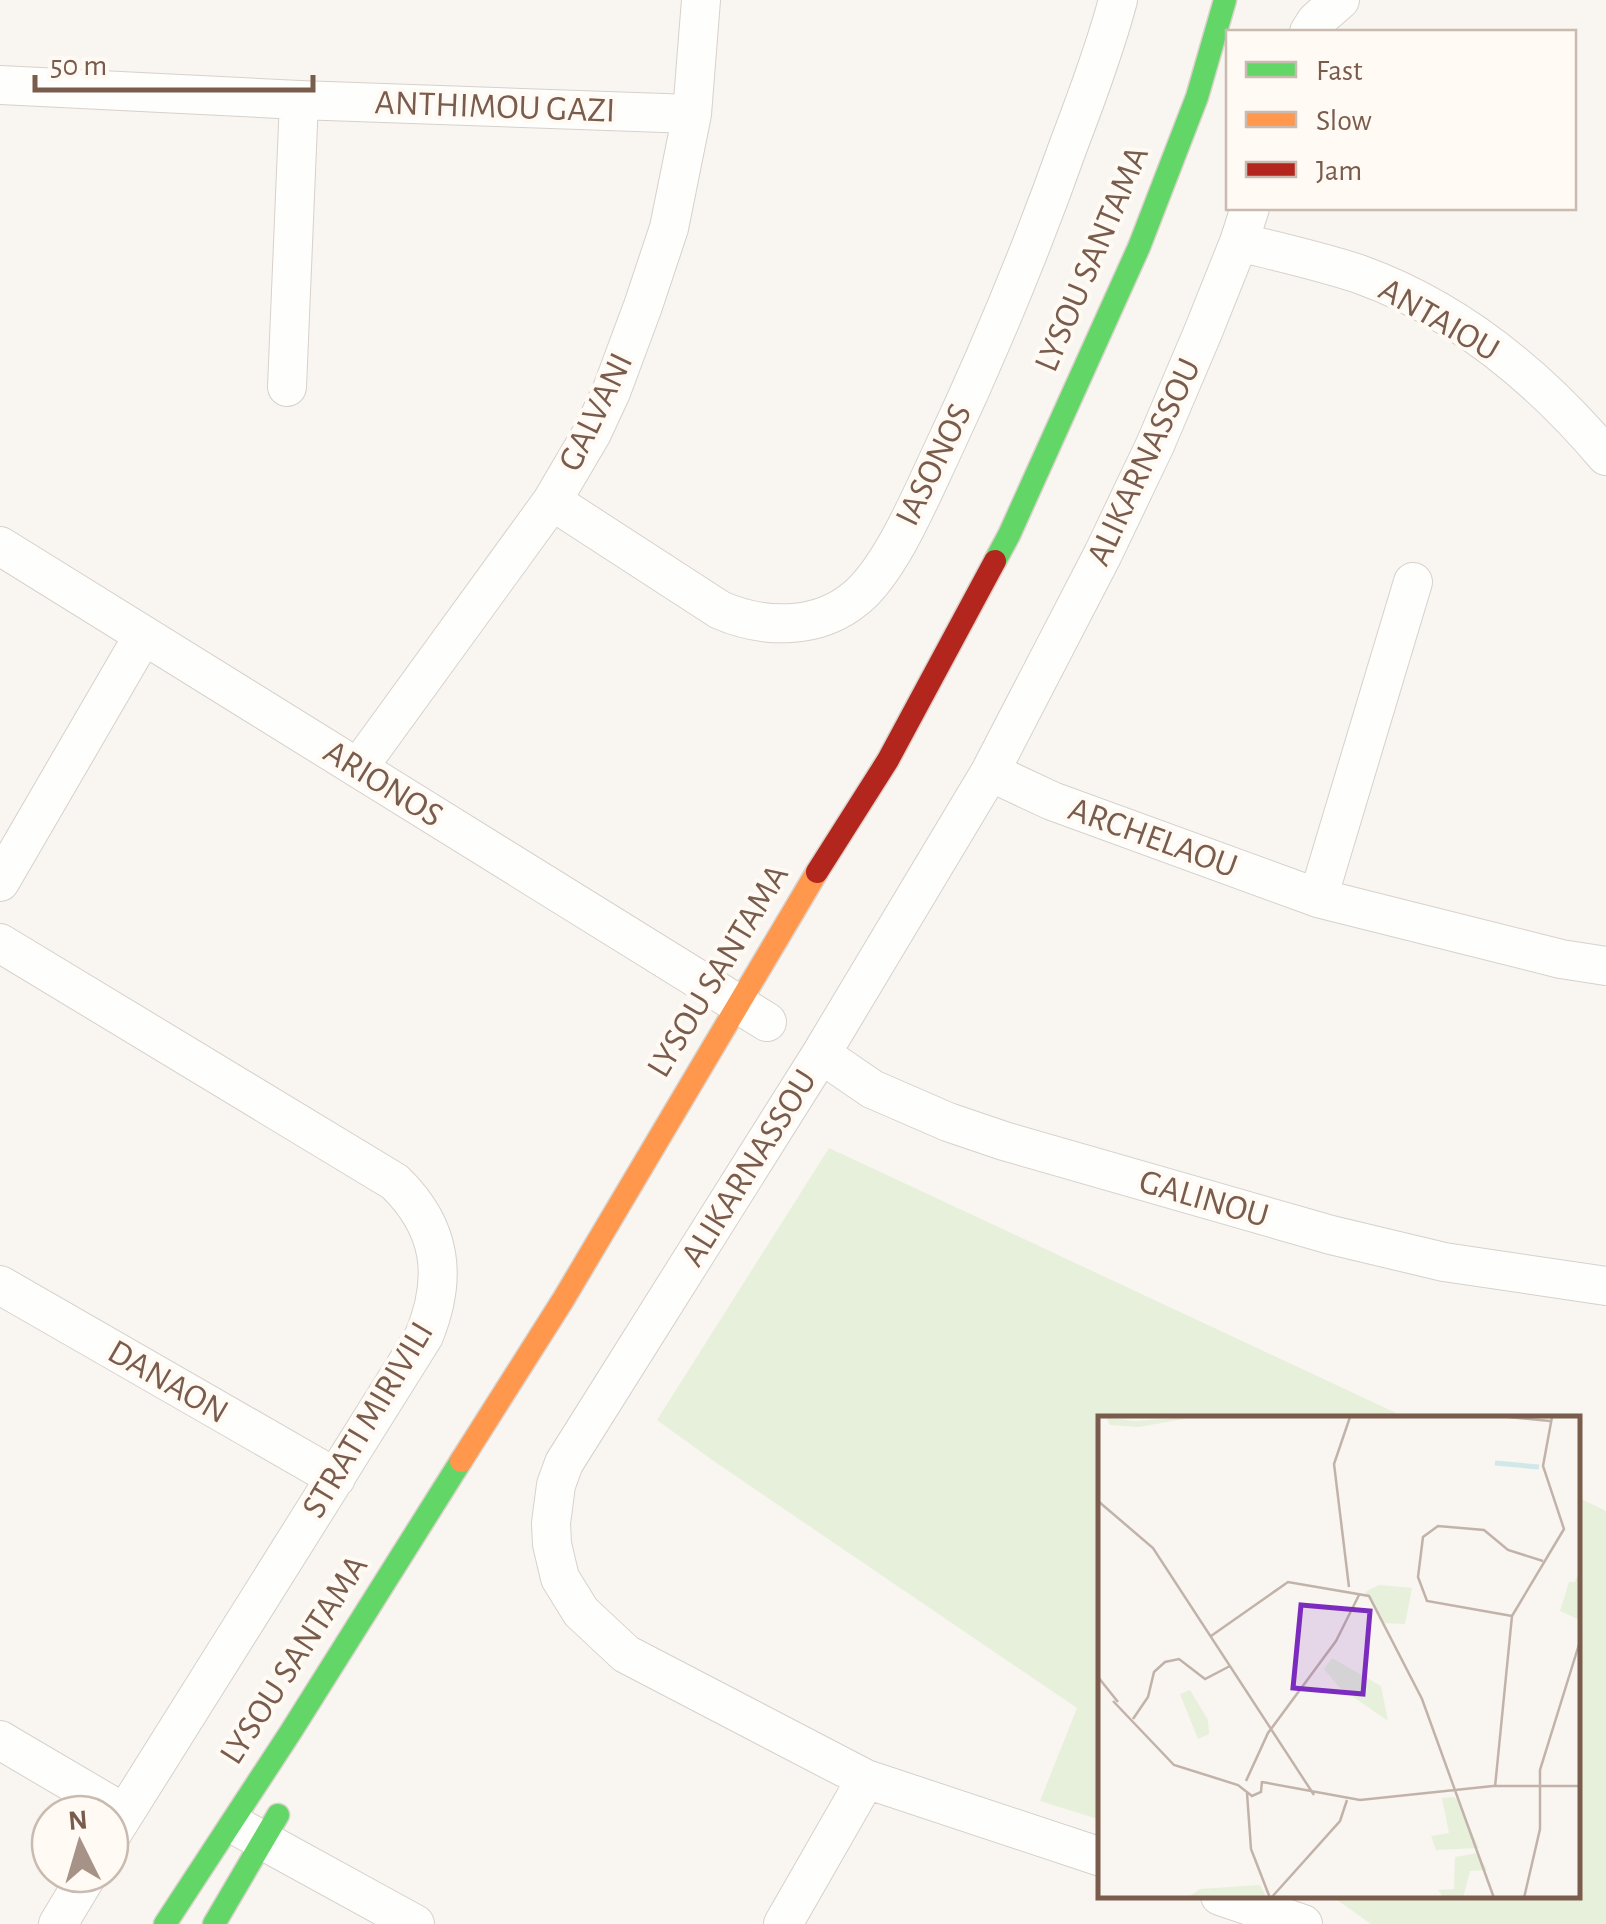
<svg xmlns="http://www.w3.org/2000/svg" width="1606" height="1924" font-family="'Alegreya Sans',sans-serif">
<rect width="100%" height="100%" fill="#f9f5f0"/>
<path fill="#e7f0db" d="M 829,1148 L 1409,1419 L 1101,1419 L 1101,1820 L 1040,1801 L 1077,1708 L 715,1462 L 657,1420 Z
M 1579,1498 L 1606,1511 L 1606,1924 L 1371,1924 L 1333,1897 L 1578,1896 Z"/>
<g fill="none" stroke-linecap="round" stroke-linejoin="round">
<g stroke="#d7d1cb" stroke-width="40">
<path id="street" d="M 1309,32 L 1316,21 L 1340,0
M 0,85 L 299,100 L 692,114
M 1239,242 C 1279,252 1320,261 1359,274 C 1457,309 1539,377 1606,456
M 287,387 L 299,100
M 552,501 L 720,610 C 764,629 818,630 856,598 C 891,569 921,496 941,454 C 989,352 1031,251 1069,144 C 1087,97 1105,49 1118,0
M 0,546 L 767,1022
M 358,768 L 552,501 L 592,433 L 611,392 L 643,306 L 669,228 L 692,114 L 701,0
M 990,772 L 1052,801 L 1318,898 L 1561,959 L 1606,966
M 0,882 L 143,636
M 1318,898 L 1413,582
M 0,943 L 395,1182 C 442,1228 448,1277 424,1336 L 110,1837
M 821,1054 L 872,1089 L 948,1122 L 1004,1141 L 1331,1235 L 1444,1262 L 1606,1286
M 0,1285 L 336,1478
M 0,1740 L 124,1813
M 242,1829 L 415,1924
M 1101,1857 L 866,1779 L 626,1654 L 581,1612 L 560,1578 L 552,1544 L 551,1523 L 556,1485 L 564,1463 L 821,1054 L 990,772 L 1103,554 L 1155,445 L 1203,332 L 1239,242 L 1250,208
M 1220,1896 L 1303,1924
M 58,1924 L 88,1874
M 783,1924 L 866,1779"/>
</g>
<g stroke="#d9d2cb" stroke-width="25">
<path id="fast" d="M 995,561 L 1009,535 L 1139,247 L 1197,97 L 1225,0
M 165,1924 L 290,1733 L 461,1461
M 214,1924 L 278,1815"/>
</g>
<g stroke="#d9d2cb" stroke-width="25">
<path id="slow" d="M 461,1461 L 563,1300 L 817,872"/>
</g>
<g stroke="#d9d2cb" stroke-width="25">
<path id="jam" d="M 817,872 L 888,760 L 995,561"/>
</g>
<use href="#street" stroke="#fefefd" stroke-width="38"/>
<use href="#fast" stroke="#63d668" stroke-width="22"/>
<use href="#slow" stroke="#ff974d" stroke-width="22"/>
<use href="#jam" stroke="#b3261e" stroke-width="22"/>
</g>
<g text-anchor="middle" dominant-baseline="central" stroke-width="8" stroke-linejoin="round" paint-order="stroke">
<g font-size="35" fill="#7a5c4d" stroke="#fffaf3">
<text transform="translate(495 107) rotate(2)">ANTHIMOU GAZI</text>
<text transform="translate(1092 259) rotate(-67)">LYSOU SANTAMA</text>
<text transform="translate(1439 320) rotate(30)">ANTAIOU</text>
<text transform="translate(596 412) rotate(-64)">GALVANI</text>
<text transform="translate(1144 462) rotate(-65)">ALIKARNASSOU</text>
<text transform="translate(934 465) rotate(-64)">IASONOS</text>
<text transform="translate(383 784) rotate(32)">ARIONOS</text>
<text transform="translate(1153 838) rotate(20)">ARCHELAOU</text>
<text transform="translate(718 971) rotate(-59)">LYSOU SANTAMA</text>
<text transform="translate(749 1168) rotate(-58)">ALIKARNASSOU</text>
<text transform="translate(1204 1199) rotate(16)">GALINOU</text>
<text transform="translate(168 1382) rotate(30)">DANAON</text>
<text transform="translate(368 1420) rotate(-59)">STRATI MIRIVILI</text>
<text transform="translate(294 1660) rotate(-57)">LYSOU SANTAMA</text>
</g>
</g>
<g transform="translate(1098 1416)">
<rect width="482" height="482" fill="#f9f5f0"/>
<path d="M 8,1 L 36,5 L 96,1 L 41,11 L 12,9 ZM 482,153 L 483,203 L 482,204 L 462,195 L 471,166 L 477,166 ZM 281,169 L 314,172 L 307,208 L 286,207 L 267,176 ZM 234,242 L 283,270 L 290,305 L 241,271 L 226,253 ZM 92,274 L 110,304 L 111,318 L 100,323 L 82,278 ZM 355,381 L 359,383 L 381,432 L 338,434 L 333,420 L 351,417 L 344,382 ZM 380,437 L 389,454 L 372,455 L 365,482 L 346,482 L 340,474 L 356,473 L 357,441 ZM 162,469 L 169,482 L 89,482 L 102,473 Z" fill="#e7f0db"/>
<path fill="none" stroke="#d0e8ea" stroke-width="5" d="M 397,47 L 441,51"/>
<path fill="none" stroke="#c2b3aa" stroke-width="2.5" d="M 410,1 L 452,5M 0,85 L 55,132 L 216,379M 251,171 L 236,48 L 252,1M 414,200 L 329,185 L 320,161 L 325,121 L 340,110 L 386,114 L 410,134 L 445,145M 113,220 L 190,166 L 271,180 L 324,283 L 396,482M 0,261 L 20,286M 15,285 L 76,349 L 140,369 L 154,380 L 163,376 L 164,365M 35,303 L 50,281 L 56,256 L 67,246 L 81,243 L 107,263 L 132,250M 148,365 L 170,317 L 238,225 L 261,179M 164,366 L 262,384 L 395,370 L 483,370M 397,371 L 414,200 L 466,113 L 445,50 L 454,1M 149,377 L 153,433 L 172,482M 173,482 L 242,405 L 249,384M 426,482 L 442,413 L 442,354 L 483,222"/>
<path fill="#7b2cbf" fill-opacity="0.15" stroke="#7b2cbf" stroke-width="5" d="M 203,189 L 272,195 L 265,278 L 195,272 Z"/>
<rect width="482" height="482" fill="none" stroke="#7a5c4d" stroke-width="5"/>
</g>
<rect x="1226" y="30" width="350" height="180" fill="#fffaf3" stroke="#cabbb1" stroke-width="2.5"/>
<rect x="1246" y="62" width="50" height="15" fill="#63d668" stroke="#cabbb1" stroke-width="2.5"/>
<text x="1316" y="80" font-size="30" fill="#7a5c4d">Fast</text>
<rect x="1246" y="112" width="50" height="15" fill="#ff974d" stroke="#cabbb1" stroke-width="2.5"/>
<text x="1316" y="130" font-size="30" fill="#7a5c4d">Slow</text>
<rect x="1246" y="162" width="50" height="15" fill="#b3261e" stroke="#cabbb1" stroke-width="2.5"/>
<text x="1316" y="180" font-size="30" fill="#7a5c4d">Jam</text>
<g transform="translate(80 1844) rotate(355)"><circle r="48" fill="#fffaf3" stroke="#cabbb1" stroke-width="2.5"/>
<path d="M0-8L18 38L0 25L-18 38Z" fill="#a69286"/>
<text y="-15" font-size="28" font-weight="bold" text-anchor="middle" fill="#7a5c4d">N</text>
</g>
<path d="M35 75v15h278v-15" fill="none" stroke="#7a5c4d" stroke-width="5"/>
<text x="50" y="75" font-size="30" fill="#7a5c4d" stroke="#fffaf3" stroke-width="8" paint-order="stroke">50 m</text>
</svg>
